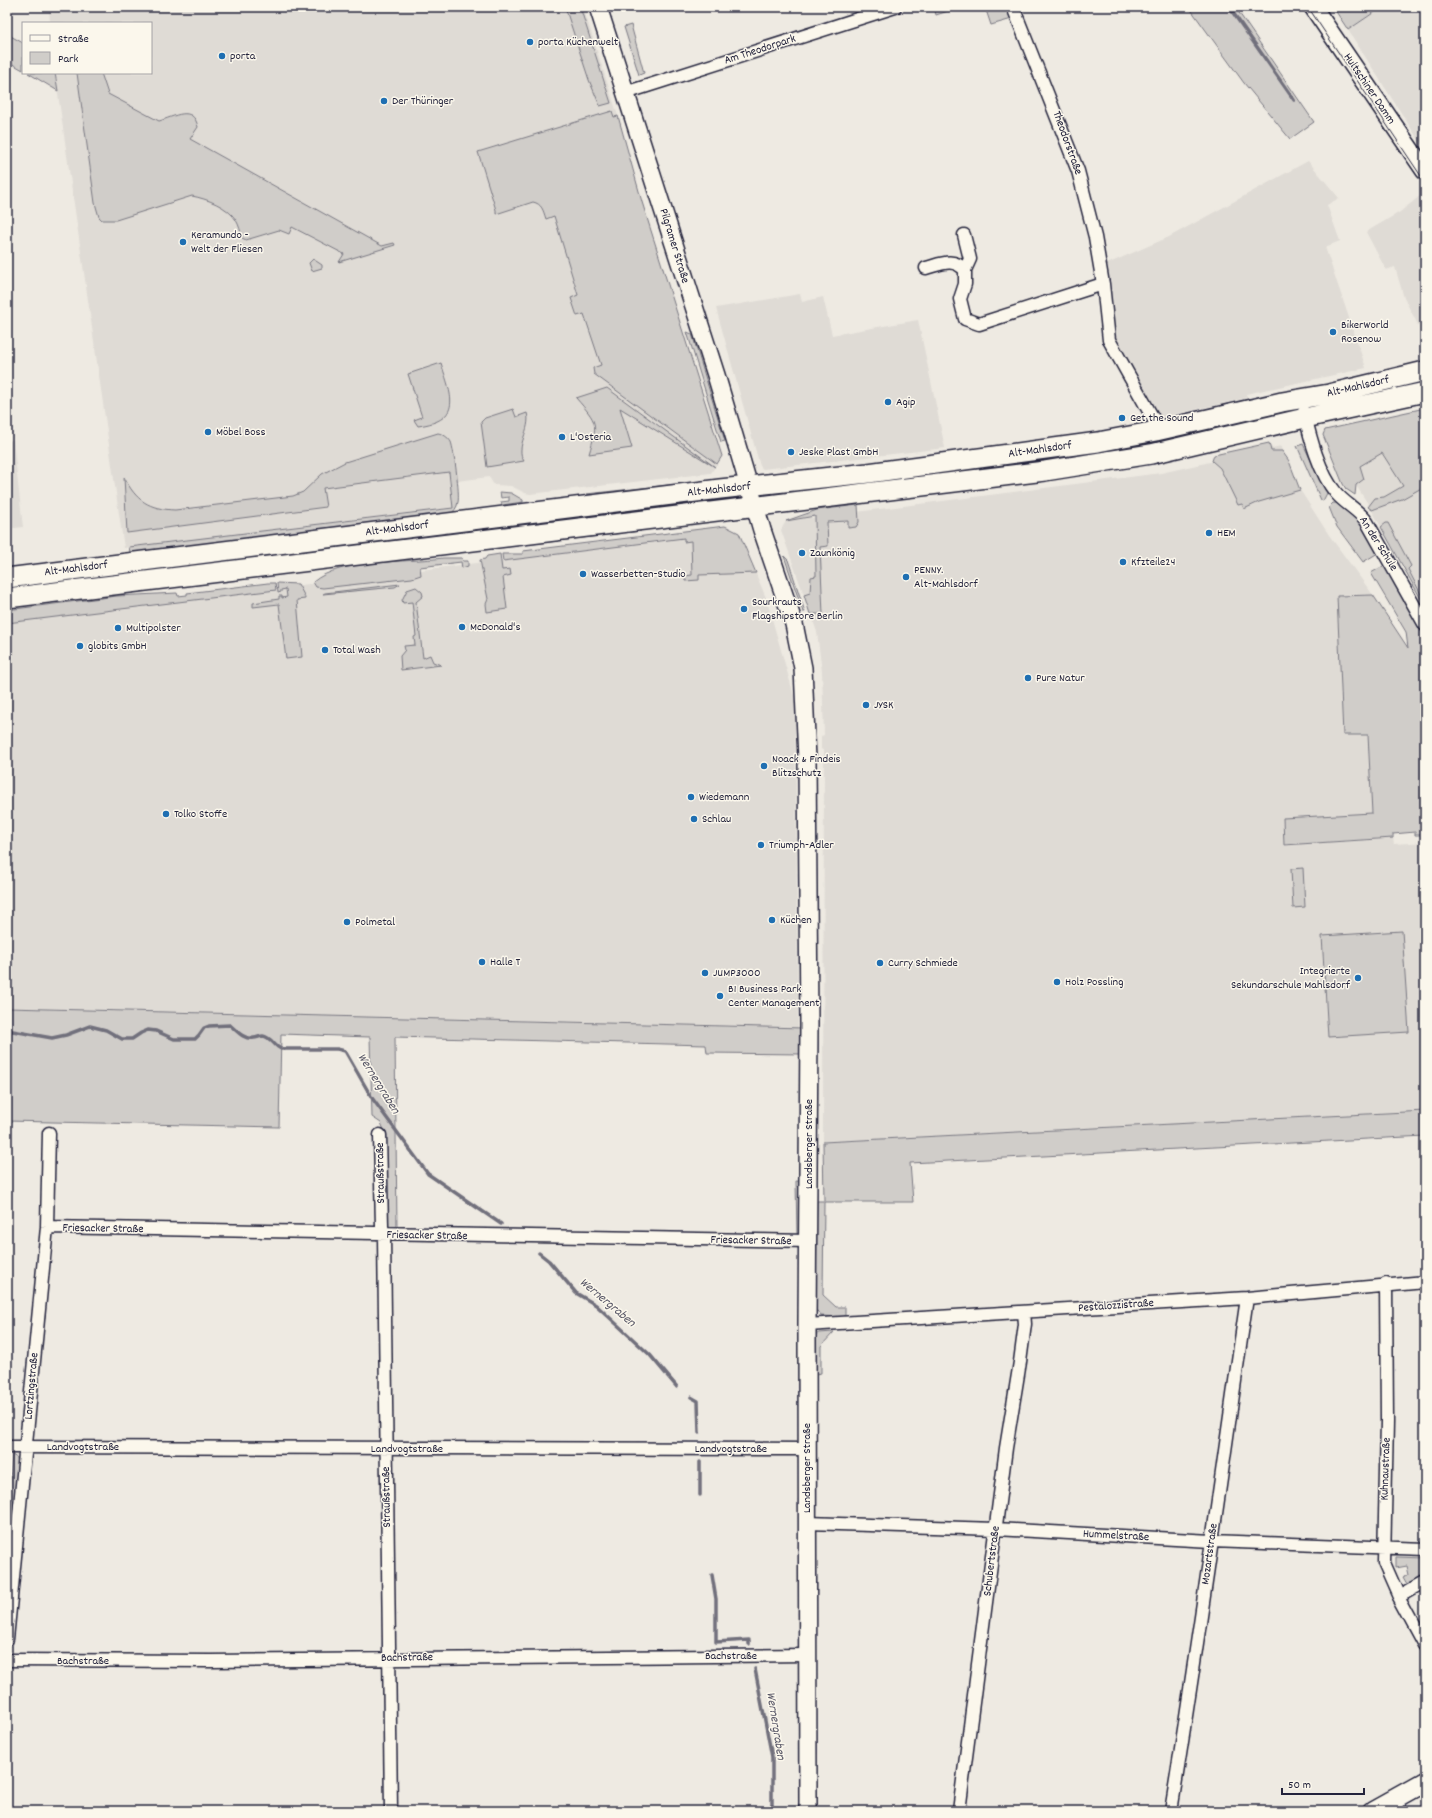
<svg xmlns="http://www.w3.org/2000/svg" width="1432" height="1818" font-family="Dekko,sans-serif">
<rect width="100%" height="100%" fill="#eeeae2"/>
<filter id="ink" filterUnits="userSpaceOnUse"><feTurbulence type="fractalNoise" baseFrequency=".025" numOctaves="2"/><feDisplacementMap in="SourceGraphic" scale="8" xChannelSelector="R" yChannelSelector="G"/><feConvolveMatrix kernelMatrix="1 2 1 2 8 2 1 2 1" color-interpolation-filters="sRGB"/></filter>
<g filter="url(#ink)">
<path fill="#dfdbd5" d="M 53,7 L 583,7 L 618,116 L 642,202 L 722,456 L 711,473 L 530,494 L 525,493 L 511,486 L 494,485 L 489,477 L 457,481 L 459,498 L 457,507 L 124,548 L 55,73 L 151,73 L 151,23 L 50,23 L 49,8 Z
M 1382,7 L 1425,7 L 1425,150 L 1348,30 Z
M 1308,161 L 1339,198 L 1327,205 L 1340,241 L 1325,247 L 1366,368 L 1246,394 L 1247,398 L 1157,419 L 1112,338 L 1107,264 L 1169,237 Z
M 1425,192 L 1425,338 L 1404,298 L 1395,267 L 1386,270 L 1366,232 L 1400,212 Z
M 800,294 L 802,302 L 823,297 L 832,335 L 918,320 L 945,448 L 763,469 L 760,466 L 716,308 Z
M 1425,415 L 1425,606 L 1370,507 L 1352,479 L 1352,431 Z
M 13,440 L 23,527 L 7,529 L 7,441 Z
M 1281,446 L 1282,451 L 1289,461 L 1300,490 L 1329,535 L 1373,595 L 1338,596 L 1343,735 L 1368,735 L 1372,813 L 1284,818 L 1284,845 L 1393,838 L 1394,844 L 1425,842 L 1425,1111 L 823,1142 L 824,751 L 821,749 L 821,736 L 824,735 L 822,672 L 817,632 L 781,530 L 786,521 L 1161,473 Z
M 734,531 L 739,533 L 766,598 L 795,699 L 798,1028 L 7,1008 L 7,617 L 181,600 Z"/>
<path fill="#d0cdc9" stroke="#797882" d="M 565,7 L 580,7 L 611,103 L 600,106 L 589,80 Z
M 934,7 L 961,7 L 936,15 Z
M 985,7 L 1007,7 L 1012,19 L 991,25 Z
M 1189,7 L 1235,7 L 1314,122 L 1290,139 L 1244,83 Z
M 1333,7 L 1382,7 L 1348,30 Z
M 631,25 L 644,73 L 639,75 L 624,27 Z
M 7,34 L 23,43 L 23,70 L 7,61 Z
M 28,73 L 55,73 L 58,91 Z
M 77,73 L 101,73 L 108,94 L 159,121 C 174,117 193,104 198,127 L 190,139 L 382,246 L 394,243 L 395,245 L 339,262 L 344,254 L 292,227 L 289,234 L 279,230 L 246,240 L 242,238 C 241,232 239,225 236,220 C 227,206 207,199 192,196 L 116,220 L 102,220 L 99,217 L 95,203 Z
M 612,111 L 614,117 L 618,116 L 642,202 L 722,456 L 717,464 L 594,374 L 593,368 L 601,365 L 584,314 L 577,316 L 571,298 L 578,295 L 554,216 L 546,219 C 543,210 542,204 533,202 L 496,214 L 496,210 L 478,152 Z
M 313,259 L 322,265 L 322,268 L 312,271 L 309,263 Z
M 687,332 L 692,334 L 725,441 L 721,442 Z
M 441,363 C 451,395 464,420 418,426 L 414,420 L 422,417 L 408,374 Z
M 607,388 L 715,467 L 620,408 L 632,448 L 589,454 C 598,423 598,423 576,398 Z
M 1425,408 L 1425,486 L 1402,499 L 1372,510 L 1368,507 L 1375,498 L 1384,497 L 1403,486 L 1382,453 L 1360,466 L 1364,479 L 1356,485 L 1355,495 L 1346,489 L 1343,484 L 1323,435 L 1325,430 Z
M 513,409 L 516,417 L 527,413 C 532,429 514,447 524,461 L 487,467 L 481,422 L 485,418 Z
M 438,433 C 443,434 448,437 451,442 C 454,450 460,494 458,502 C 457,508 454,511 450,515 L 131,557 L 129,547 L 453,508 L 449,472 L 323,488 L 326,507 L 127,533 L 124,477 C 136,501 149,509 175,510 L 293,496 L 303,492 L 322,474 L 345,462 Z
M 1156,441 L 1123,452 L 879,485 L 879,481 Z
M 1269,443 L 1271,451 L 1282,451 L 1289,461 L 1300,490 L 1259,502 L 1244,509 L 1242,504 L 1238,505 L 1220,468 L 1212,461 L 1214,455 Z
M 1303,444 L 1327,493 L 1323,501 L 1321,500 L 1297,446 Z
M 687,483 L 700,484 L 612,497 L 586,494 Z
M 500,492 L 511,493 L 523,500 L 523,502 L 502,505 L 501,502 L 509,501 L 509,497 L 501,498 Z
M 717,495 L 719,500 L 648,509 L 606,518 L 505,531 L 504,522 Z
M 1333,503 L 1336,503 L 1361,522 L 1378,553 L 1363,562 L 1337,527 L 1329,507 Z
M 858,505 L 859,522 L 856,527 L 848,528 L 848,521 L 827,522 L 828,546 L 820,547 L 823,614 L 810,614 L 804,595 L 810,593 L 811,577 L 816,576 L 815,516 L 786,521 L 817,510 Z
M 1386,523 L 1388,523 L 1411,566 L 1408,569 L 1425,602 L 1425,606 L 1381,527 Z
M 725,526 L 739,533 L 756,573 L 699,575 L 699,580 L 685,581 L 685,576 L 692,575 L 691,541 L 684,542 L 684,538 L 503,561 L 502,554 L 523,554 L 523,551 Z
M 605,530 L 641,531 L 507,547 L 506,543 Z
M 500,554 L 502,570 L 510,569 L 511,575 L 503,577 L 507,609 L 487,612 L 486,604 L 488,599 L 480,560 L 485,559 L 487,556 Z
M 784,556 L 788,560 L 805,612 L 803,612 Z
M 443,558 L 462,558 L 463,561 L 468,561 L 468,566 L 462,568 L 461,562 L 420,567 L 421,575 L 412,578 L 323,588 L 316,587 L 313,582 C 341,558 407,563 443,558 Z
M 1385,565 L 1425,638 L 1425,835 L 1415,835 L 1415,832 L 1393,834 L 1393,838 L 1284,845 L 1283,818 L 1372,813 L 1368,735 L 1343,735 L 1337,596 L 1373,595 L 1408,648 L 1406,632 L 1371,573 Z
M 268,583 L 275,583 L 276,590 L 7,623 L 7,610 L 117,596 L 177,593 L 178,596 L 187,595 L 187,593 Z
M 277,583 L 298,584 L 305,597 L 305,599 L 297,600 L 302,657 L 286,659 L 279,604 L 253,607 L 253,603 L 279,599 L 279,596 L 282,596 L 282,598 L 287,597 L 286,589 L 281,590 L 281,592 L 278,593 Z
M 400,584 L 395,587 L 323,594 L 325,593 Z
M 416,587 L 422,592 L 423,596 L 416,602 L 423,658 L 430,655 L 433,662 L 441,665 L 401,670 L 400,656 L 405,650 L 404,646 L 415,645 L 414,637 L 416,636 L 412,602 L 403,603 L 402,600 L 407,590 Z
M 1303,868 L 1305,907 L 1293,908 L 1291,869 Z
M 1402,931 L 1409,1032 L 1328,1037 L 1322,936 Z
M 7,1008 L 803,1028 L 803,1054 L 707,1053 L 706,1045 L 395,1037 L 397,1230 L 395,1231 L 388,1227 L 385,1220 L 385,1132 L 381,1123 L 372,1117 L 370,1037 L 281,1034 L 279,1127 L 7,1121 Z
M 1425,1111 L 1425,1136 L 910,1163 L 913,1202 L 824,1202 L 823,1295 L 836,1307 L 845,1307 L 845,1316 L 843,1317 L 821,1316 L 814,1307 L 817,1201 L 824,1201 L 823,1142 Z
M 796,1181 L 805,1182 L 799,1235 L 797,1237 Z
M 834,1332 L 821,1346 L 821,1373 L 816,1374 L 815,1335 L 819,1333 Z
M 12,1455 L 17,1458 L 18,1464 L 7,1588 L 7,1514 Z
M 1396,1557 L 1425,1558 L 1425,1574 L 1407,1584 L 1403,1577 L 1409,1574 L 1407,1565 L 1396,1567 Z"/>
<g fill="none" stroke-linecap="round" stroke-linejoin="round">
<path stroke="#716f7c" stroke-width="3.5" d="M 1229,7 L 1294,100
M 7,1030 L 52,1038 L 66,1035 L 90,1026 L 106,1030 L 122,1039 L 132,1039 L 141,1033 L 148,1030 L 156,1031 L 174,1039 L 195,1039 L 199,1035 L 204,1028 L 209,1026 L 230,1025 C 237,1031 244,1040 254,1038 C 257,1038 260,1036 263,1036 C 271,1037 274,1046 281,1049 L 337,1049 L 345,1051 L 372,1098 L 428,1174 L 501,1224
M 539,1253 L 549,1261 L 576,1293 L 596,1305 L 650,1355 L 677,1387
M 691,1397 L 698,1401 L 699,1432
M 700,1462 L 700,1495
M 712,1575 L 716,1599 L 716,1642 L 749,1640 L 749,1644
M 755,1669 L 772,1757 L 772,1811"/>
<g stroke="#22223b" stroke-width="15">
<path id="street" d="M 1013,7 L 1078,171 L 1095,237 L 1103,284 L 1109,340 L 1154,420 L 1156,431
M 625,93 L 895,7
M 964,235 L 970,259 L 965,270
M 926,268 C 941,264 953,257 965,270 L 965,284 L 960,299 L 965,319 L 979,324 L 1103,284
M 1304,412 C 1310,437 1319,473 1336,493 C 1345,504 1359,510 1367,522 L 1425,625
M 380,1135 L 382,1227 L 384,1235 L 391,1811
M 47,1227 L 808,1241
M 1386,1284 L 1387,1421 L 1384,1563 L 1399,1597 L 1425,1645
M 807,1325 L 1247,1298 L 1425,1282
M 7,1447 L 807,1449
M 807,1523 L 996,1529 L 1211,1541 L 1425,1549
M 1399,1597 L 1425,1582
M 7,1639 L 47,1227 L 49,1133
M 7,1660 L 211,1661 L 808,1655
M 959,1811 L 1006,1448 L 1020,1362 L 1025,1324 L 1024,1312
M 1171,1811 C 1199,1640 1222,1469 1247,1298"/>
</g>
<g stroke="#22223b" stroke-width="20">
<path id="secondary" d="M 598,7 L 716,375 L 762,530 L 794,624 L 803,668 L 807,759 L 809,1024 L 807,1325 L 808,1811
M 1313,7 L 1425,171
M 1373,1811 L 1425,1782"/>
</g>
<g stroke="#22223b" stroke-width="22">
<path id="primary" d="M 7,578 L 720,489 L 868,473 L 1098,442 L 1156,431 L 1282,402 L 1329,394 L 1425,371
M 7,598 L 1045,471 L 1151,454 L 1305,418 L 1425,392"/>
</g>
<use href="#street" stroke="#fbf7ec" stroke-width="12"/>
<use href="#secondary" stroke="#fbf7ec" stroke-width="17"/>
<use href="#primary" stroke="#fbf7ec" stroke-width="19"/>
<path stroke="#22223b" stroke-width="1" d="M 1308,7 L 1425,182"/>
</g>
</g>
<g fill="#1f6fb2" stroke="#fbf7ec" stroke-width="1.5">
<circle cx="530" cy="42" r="4"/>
<circle cx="222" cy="56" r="4"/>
<circle cx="384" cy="101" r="4"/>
<circle cx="183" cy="242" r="4"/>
<circle cx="1333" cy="332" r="4"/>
<circle cx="888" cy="402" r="4"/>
<circle cx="1122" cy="418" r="4"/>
<circle cx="208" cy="432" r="4"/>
<circle cx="562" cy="437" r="4"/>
<circle cx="791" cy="452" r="4"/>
<circle cx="1209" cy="533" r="4"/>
<circle cx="802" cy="553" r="4"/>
<circle cx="1123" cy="562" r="4"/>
<circle cx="583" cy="574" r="4"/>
<circle cx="906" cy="577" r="4"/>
<circle cx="744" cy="609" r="4"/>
<circle cx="462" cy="627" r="4"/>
<circle cx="118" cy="628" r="4"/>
<circle cx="80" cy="646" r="4"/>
<circle cx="325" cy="650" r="4"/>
<circle cx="1028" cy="678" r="4"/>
<circle cx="866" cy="705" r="4"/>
<circle cx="764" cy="766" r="4"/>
<circle cx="691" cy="797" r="4"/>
<circle cx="166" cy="814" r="4"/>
<circle cx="694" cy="819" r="4"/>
<circle cx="761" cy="845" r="4"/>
<circle cx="772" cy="920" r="4"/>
<circle cx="347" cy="922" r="4"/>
<circle cx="482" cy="962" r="4"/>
<circle cx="880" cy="963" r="4"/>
<circle cx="705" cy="973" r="4"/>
<circle cx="1358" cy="978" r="4"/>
<circle cx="1057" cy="982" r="4"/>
<circle cx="720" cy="996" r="4"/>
</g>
<g text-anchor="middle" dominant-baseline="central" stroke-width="3" stroke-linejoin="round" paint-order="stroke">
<g font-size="12" fill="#22223b" stroke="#fbf7ec" text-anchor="start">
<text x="538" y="42">porta Küchenwelt</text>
<text x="230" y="56">porta</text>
<text x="392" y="101">Der Thüringer</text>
<text x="191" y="235">Keramundo -<tspan x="191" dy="14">Welt der Fliesen</tspan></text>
<text x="1341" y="325">BikerWorld<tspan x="1341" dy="14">Rosenow</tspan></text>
<text x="896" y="402">Agip</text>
<text x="1130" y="418">Get the Sound</text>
<text x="216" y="432">Möbel Boss</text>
<text x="570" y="437">L'Osteria</text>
<text x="799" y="452">Jeske Plast GmbH</text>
<text x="1217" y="533">HEM</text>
<text x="810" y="553">Zaunkönig</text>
<text x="1131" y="562">Kfzteile24</text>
<text x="914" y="570">PENNY.<tspan x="914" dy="14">Alt-Mahlsdorf</tspan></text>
<text x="591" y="574">Wasserbetten-Studio</text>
<text x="752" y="602">Sourkrauts<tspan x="752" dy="14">Flagshipstore Berlin</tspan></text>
<text x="470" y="627">McDonald's</text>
<text x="126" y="628">Multipolster</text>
<text x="88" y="646">globits GmbH</text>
<text x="333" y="650">Total Wash</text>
<text x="1036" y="678">Pure Natur</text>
<text x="874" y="705">JYSK</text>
<text x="772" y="759">Noack &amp; Findeis<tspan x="772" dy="14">Blitzschutz</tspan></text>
<text x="699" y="797">Wiedemann</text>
<text x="174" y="814">Tolko Stoffe</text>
<text x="702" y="819">Schlau</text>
<text x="769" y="845">Triumph-Adler</text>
<text x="780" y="920">Küchen</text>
<text x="355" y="922">Polmetal</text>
<text x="490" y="962">Halle T</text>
<text x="888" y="963">Curry Schmiede</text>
<text x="1350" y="971" text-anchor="end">Integrierte<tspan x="1350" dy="14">Sekundarschule Mahlsdorf</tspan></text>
<text x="713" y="973">JUMP3000</text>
<text x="1065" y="982">Holz Possling</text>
<text x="728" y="989">B1 Business Park<tspan x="728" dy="14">Center Management</tspan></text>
</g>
<g font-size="12" fill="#22223b" stroke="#fbf7ec">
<text transform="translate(760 50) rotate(-18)">Am Theodorpark</text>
<text transform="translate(1369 89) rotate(56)">Hultschiner Damm</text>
<text transform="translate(1067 143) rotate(70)">Theodorstraße</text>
<text transform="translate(674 246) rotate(73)">Pilgramer Straße</text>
<text transform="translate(1358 387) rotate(-13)">Alt-Mahlsdorf</text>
<text transform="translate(1040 450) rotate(-8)">Alt-Mahlsdorf</text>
<text transform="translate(719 490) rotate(-6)">Alt-Mahlsdorf</text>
<text transform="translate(397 529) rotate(-7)">Alt-Mahlsdorf</text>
<text transform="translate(1378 544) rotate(58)">An der Schule</text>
<text transform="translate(76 569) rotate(-7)">Alt-Mahlsdorf</text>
<text transform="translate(809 1144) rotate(-90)">Landsberger Straße</text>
<text transform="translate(381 1173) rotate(-91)">Straußstraße</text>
<text transform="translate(103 1229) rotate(1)">Friesacker Straße</text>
<text transform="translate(427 1236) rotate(1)">Friesacker Straße</text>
<text transform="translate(751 1241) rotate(1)">Friesacker Straße</text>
<text transform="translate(1116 1306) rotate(-4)">Pestalozzistraße</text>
<text transform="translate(32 1386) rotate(-85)">Lortzingstraße</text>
<text x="83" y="1447">Landvogtstraße</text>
<text x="407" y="1449">Landvogtstraße</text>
<text x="731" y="1449">Landvogtstraße</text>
<text transform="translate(807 1468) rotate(-90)">Landsberger Straße</text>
<text transform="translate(1386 1469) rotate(-88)">Kuhnaustraße</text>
<text transform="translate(387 1497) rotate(-91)">Straußstraße</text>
<text transform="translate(1116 1536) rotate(3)">Hummelstraße</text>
<text transform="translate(1210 1554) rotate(-82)">Mozartstraße</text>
<text transform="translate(992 1561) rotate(-83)">Schubertstraße</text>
<text x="731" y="1656">Bachstraße</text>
<text transform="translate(407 1658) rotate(-1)">Bachstraße</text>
<text x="83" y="1661">Bachstraße</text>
</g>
<g font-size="13" font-style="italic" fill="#575666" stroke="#fbf7ec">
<text transform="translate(378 1084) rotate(58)">Wernergraben</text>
<text transform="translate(607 1303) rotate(40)">Wernergraben</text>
<text transform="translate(775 1726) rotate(81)">Wernergraben</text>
</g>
</g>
<rect width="1432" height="1818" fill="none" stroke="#fbf7ec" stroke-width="24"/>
<rect x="12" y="12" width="1408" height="1794" fill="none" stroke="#22223b" stroke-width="1.5" filter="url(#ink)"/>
<rect x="22" y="22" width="130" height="52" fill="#fbf7ec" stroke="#a4a2a5"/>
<rect x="30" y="35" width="20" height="6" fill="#fbf7ec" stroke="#a4a2a5"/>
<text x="58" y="42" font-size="12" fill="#22223b">Straße</text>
<rect x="30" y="52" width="20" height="12" fill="#d0cdc9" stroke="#a4a2a5"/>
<text x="58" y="62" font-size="12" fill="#22223b">Park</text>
<path d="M1282 1788v6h82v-6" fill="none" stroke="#22223b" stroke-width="2"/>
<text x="1288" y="1788" font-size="12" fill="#22223b" stroke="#fbf7ec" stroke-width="3" paint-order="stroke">50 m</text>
</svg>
